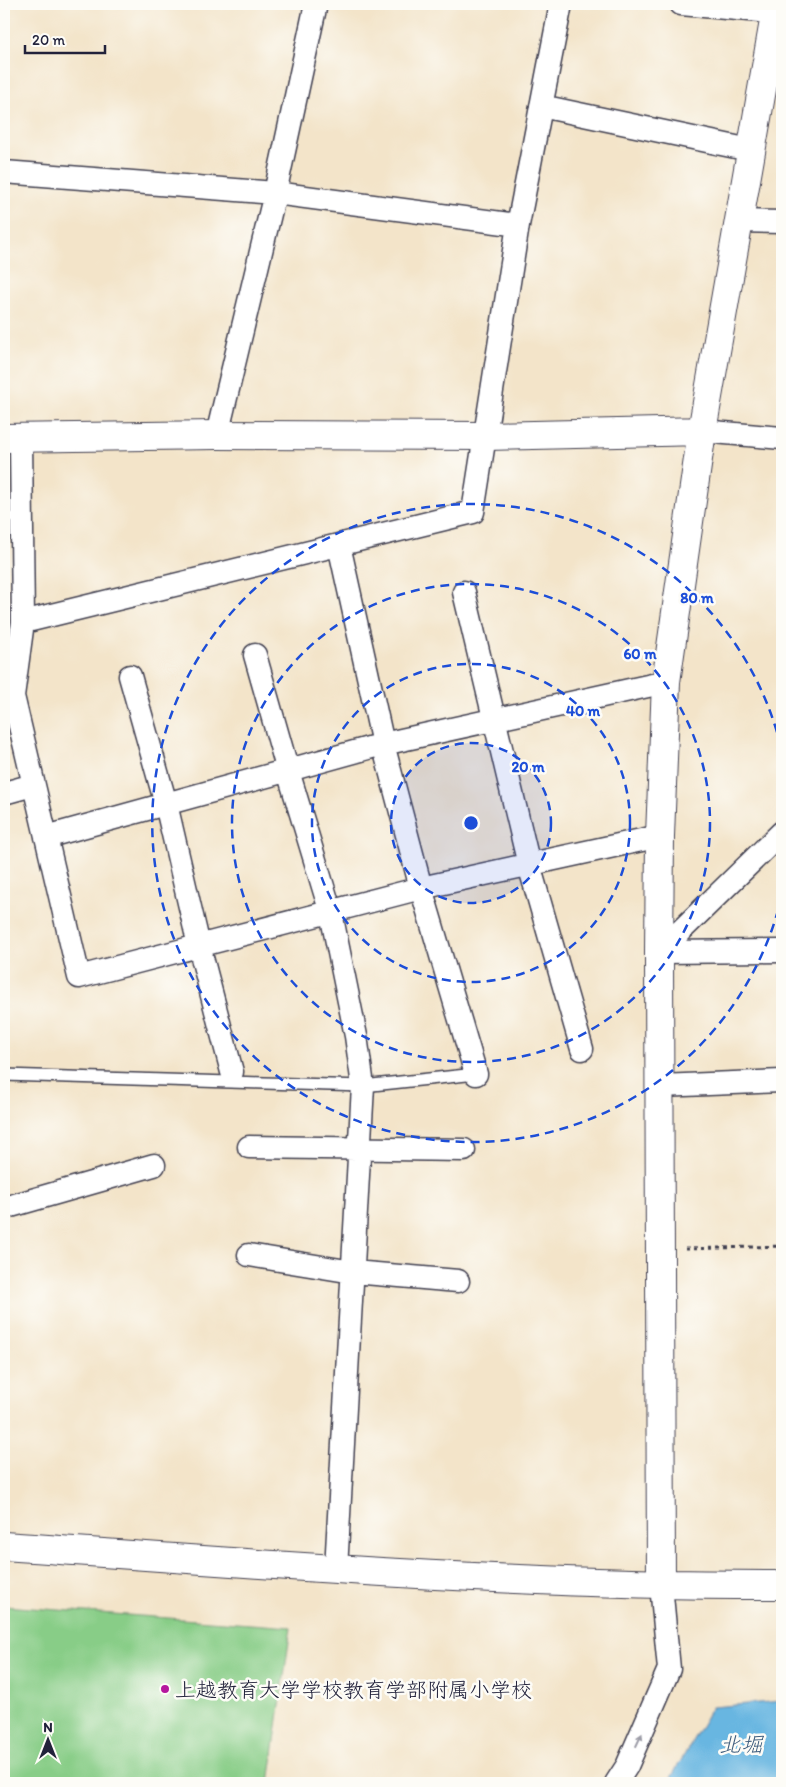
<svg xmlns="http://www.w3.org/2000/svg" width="786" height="1787" font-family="Itim,'Klee One',sans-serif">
<rect width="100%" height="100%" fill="#fdfcf7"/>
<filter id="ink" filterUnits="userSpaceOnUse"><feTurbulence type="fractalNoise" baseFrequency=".02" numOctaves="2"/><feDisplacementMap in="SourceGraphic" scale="10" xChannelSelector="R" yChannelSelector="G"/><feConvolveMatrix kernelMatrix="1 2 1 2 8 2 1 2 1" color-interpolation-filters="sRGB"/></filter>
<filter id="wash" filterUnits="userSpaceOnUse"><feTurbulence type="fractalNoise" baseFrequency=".0096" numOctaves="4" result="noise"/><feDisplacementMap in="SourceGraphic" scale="20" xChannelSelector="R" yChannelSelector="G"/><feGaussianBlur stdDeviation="1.12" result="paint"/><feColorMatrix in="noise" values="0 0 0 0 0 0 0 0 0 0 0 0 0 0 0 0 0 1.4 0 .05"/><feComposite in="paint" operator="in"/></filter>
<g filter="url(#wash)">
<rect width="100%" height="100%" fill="#f3e4c9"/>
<path fill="#88cd87" stroke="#557861" d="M 4,1606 L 291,1627 L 269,1783 L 4,1783 Z"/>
<path fill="#67b6e1" stroke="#446c8e" d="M 782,1701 L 782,1783 L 668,1783 L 712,1707 Z"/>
</g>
<g filter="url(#ink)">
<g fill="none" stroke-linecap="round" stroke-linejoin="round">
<g stroke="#413f50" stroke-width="14">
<path id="service" d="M 4,1075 L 363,1086 L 476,1074"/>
</g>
<g stroke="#413f50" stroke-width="25">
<path id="minor" d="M 681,4 L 782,13
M 541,106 L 750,150
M 4,172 L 275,193 L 518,225
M 738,221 L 782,222
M 702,431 L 782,438
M 217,435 L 275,193 L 316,4
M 21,438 L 23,622 L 13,696 L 79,977 L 421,888 L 660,836
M 339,545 L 383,744 L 421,888 L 476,1074
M 464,592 L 529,865 L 582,1049
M 23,622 L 473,512 L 518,225 L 561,4
M 255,655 L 288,771 L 331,913 L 356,1036 L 363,1086 L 336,1569
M 130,676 L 166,804 L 199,946 L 232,1072
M 4,793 L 33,785
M 46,837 L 383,744 L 666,682
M 659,952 L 782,832
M 659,952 L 782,951
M 660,1086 L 782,1081
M 249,1147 L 464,1150
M 4,1208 L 154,1165
M 249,1255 L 353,1272 L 458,1281
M 616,1783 L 627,1766 L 669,1669 L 661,1585"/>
</g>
<g stroke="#413f50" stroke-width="30">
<path id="tertiary" d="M 4,438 L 217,435 L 487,436 L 702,431
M 4,1546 C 263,1564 523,1586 782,1585
M 661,1585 L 659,952 L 660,836 L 666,682 L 702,431 L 777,4"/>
</g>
<path stroke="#413f50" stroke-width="3" stroke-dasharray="4 4" stroke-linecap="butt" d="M 685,1249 L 782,1246"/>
<use href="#service" stroke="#fff" stroke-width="11"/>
<use href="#minor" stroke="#fff" stroke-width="22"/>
<use href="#tertiary" stroke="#fff" stroke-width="28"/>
</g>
<defs><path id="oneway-solid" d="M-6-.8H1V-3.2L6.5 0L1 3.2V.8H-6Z" transform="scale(1.25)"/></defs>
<use fill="#9c9ca7" href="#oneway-solid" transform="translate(639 1740) rotate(-65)"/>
</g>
<circle cx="471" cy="823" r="80" fill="#1d4ed8" fill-opacity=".12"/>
<g fill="none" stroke="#1d4ed8" stroke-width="2.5" stroke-dasharray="9 6">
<circle cx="471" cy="823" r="80"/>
<circle cx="471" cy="823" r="159"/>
<circle cx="471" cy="823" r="239"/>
<path d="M782 895A319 319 0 1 1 782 751"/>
</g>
<circle fill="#b5179e" stroke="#fdfcf7" stroke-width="2" cx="165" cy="1689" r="5"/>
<g text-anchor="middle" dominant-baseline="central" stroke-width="5" stroke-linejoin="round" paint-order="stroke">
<g font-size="21" fill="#22223b" stroke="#fdfcf7" text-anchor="start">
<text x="175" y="1689">上越教育大学学校教育学部附属小学校</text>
</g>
<g font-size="22" font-style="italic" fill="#3e5d7d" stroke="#fdfcf7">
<text x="741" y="1744">北堀</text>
</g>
</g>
<circle cx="471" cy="823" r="8" fill="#1d4ed8" stroke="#fdfcf7" stroke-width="2.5"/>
<g font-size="15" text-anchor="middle" font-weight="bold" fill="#1d4ed8" stroke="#fdfcf7" stroke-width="5" stroke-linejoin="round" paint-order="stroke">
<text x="697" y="603">80 m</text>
<text x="640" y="659">60 m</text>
<text x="583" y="716">40 m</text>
<text x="528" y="772">20 m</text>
</g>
<rect width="786" height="1787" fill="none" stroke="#fdfcf7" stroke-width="20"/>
<g transform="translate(48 1740)" stroke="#fdfcf7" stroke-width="4" paint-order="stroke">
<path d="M0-4L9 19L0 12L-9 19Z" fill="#22223b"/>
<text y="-8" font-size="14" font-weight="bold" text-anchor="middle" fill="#22223b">N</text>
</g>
<path d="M25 45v8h80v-8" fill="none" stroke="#22223b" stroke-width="2.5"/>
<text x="32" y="45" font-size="15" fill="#22223b" stroke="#fdfcf7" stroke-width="4" paint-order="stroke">20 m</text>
</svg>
